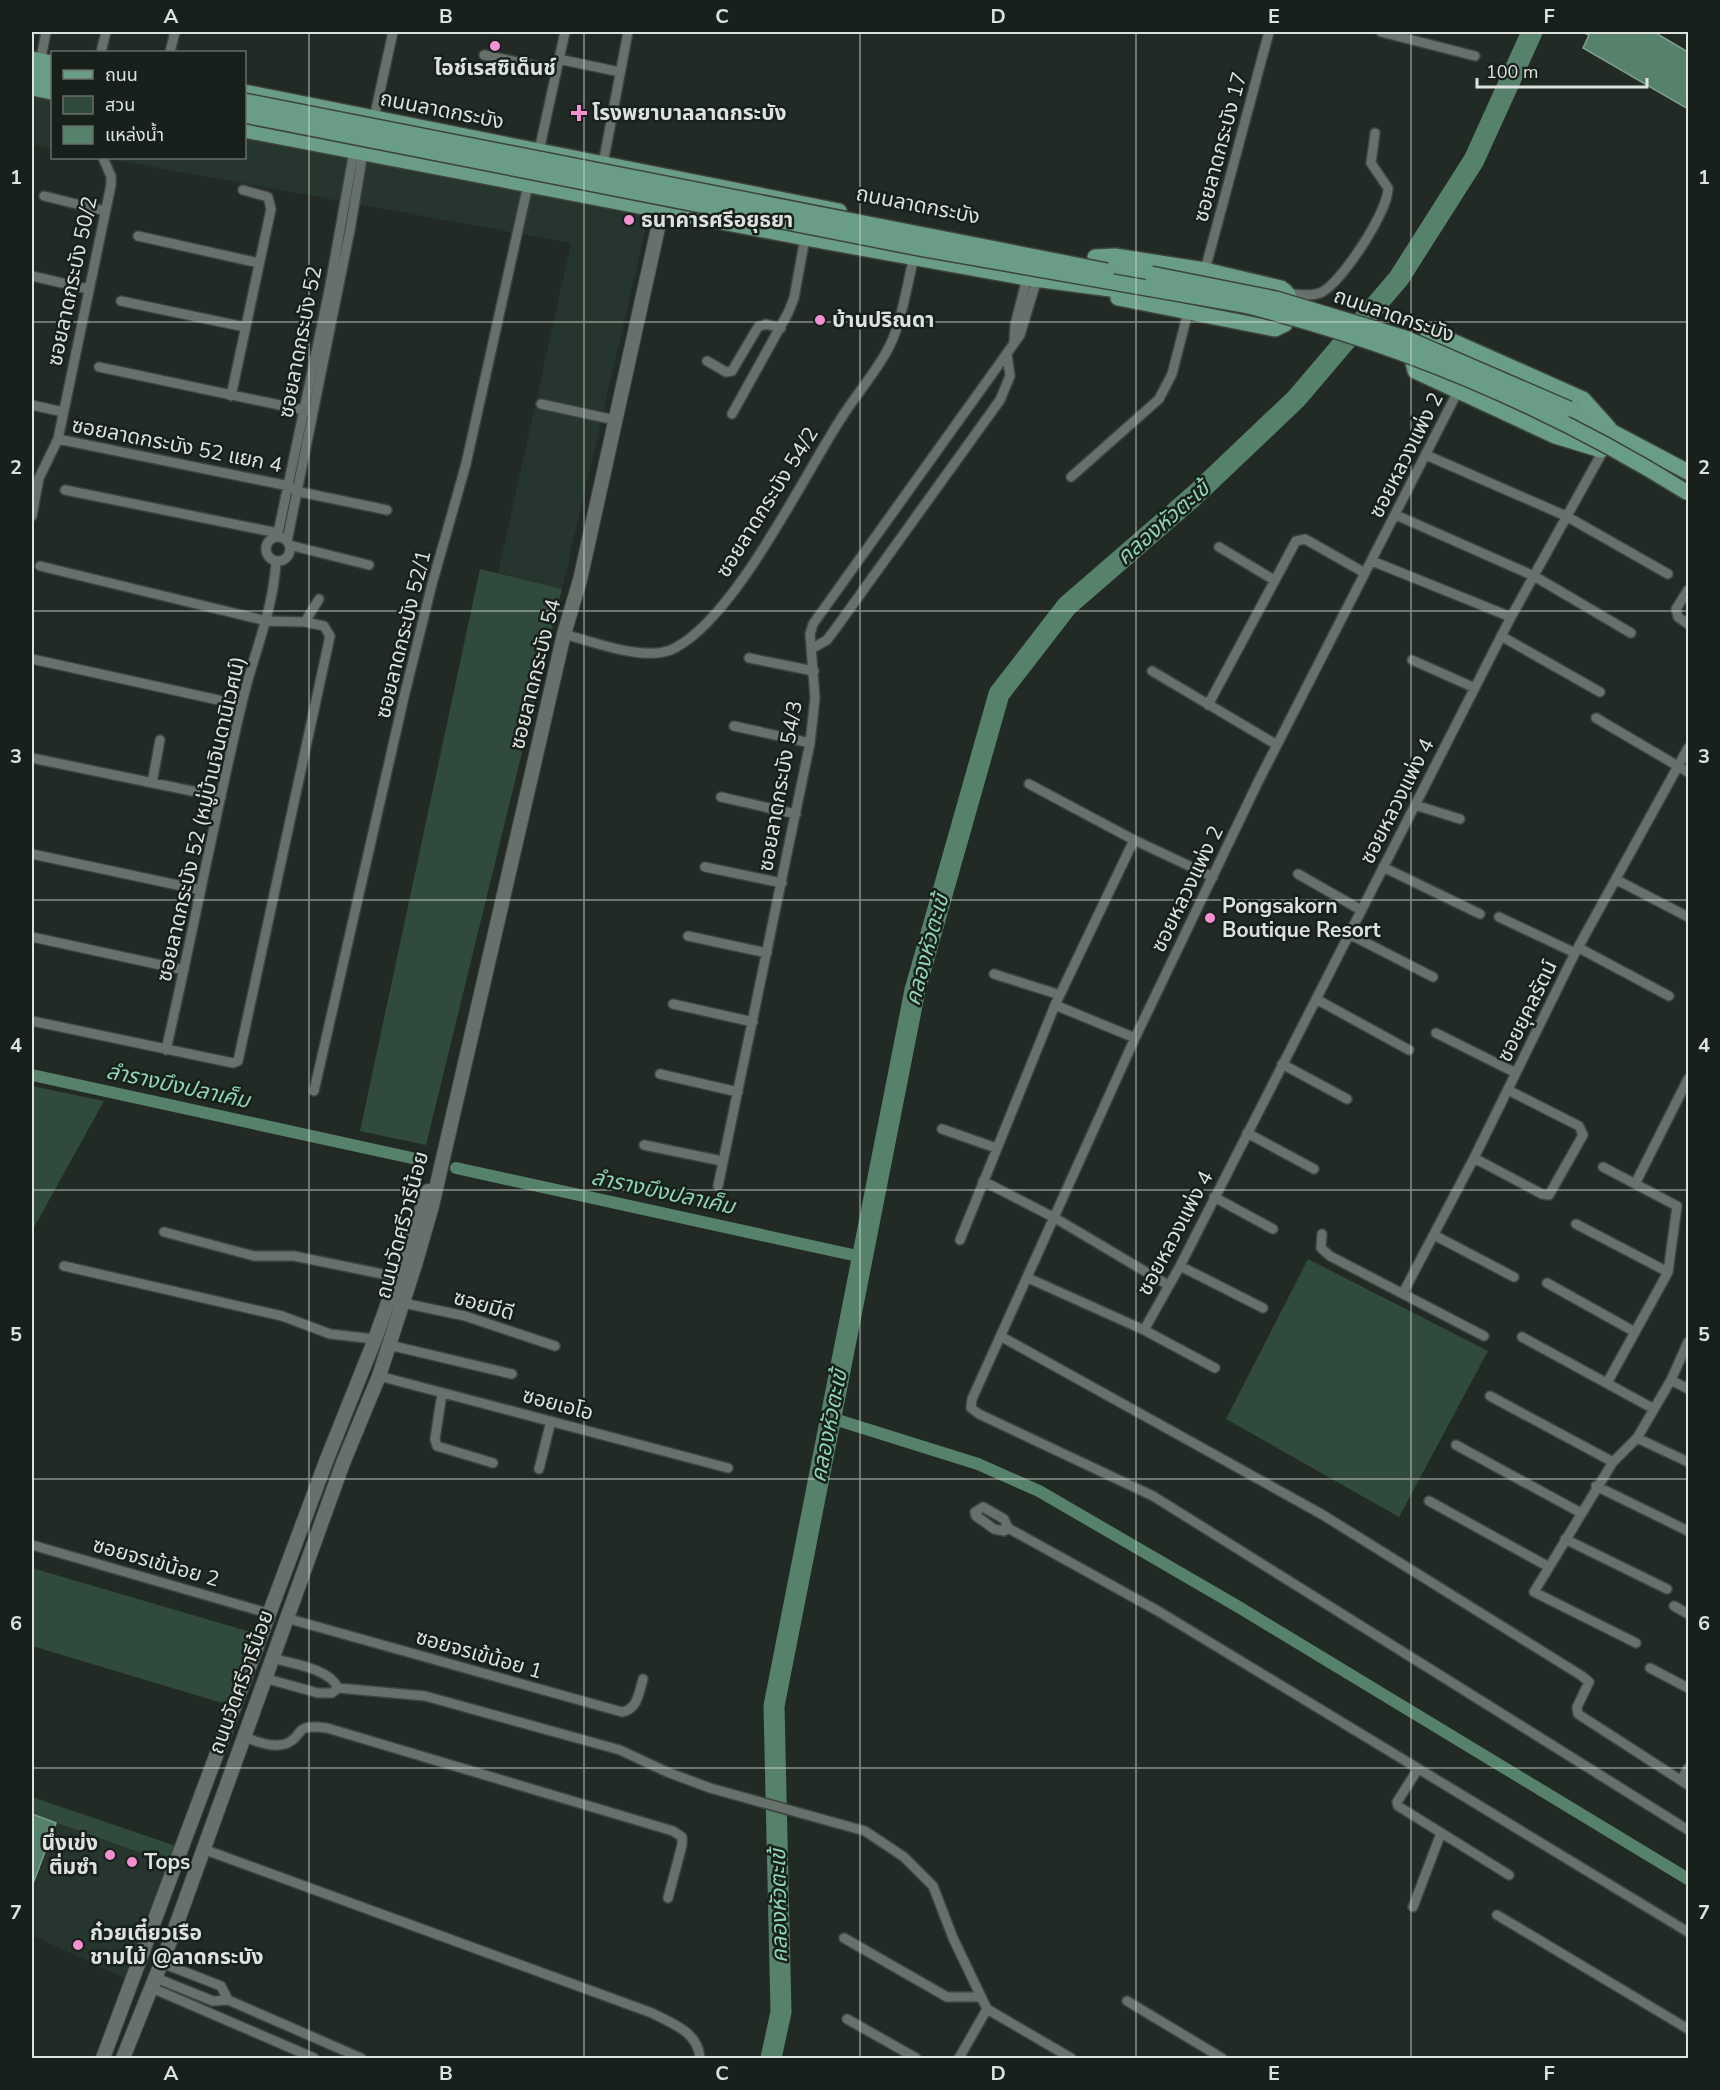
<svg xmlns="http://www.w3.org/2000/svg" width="1720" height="2090" font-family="'Nunito Sans','Noto Sans Thai',sans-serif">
<rect width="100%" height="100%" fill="#222a25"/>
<path fill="#26352d" d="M 32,92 L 52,97 L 52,148 L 32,144 Z
M 245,135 L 644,216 L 646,228 L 562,589 L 498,573 L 571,243 L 104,158 L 244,158 Z
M 56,1823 L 169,1863 L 126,1979 L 32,1935 L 32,1886 Z"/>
<path fill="#304b3d" d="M 480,569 L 562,589 L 426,1145 L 360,1131 Z
M 32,1086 L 104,1101 L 32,1231 Z
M 1308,1259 L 1488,1351 L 1399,1517 L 1226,1419 Z
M 32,1568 L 254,1633 L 229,1705 L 32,1646 Z
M 32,1797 L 176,1846 L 169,1863 L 32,1814 Z"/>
<path fill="#56816b" stroke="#7e9e8e" stroke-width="1.5" d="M 1582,32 L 1654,32 L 1688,52 L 1688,109 L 1583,48 L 1589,35 Z
M 32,1814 L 56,1823 L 32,1886 Z"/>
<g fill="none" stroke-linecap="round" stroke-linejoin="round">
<path stroke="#56816b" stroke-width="12" d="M 32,1075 L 421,1160
M 456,1168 L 862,1257
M 831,1418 L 978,1464 L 1039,1491 L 1237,1606 L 1688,1879"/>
<path stroke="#56816b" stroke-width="21" d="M 771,2058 L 781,2012 L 774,1706 L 915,990 L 999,694 L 1067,606 L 1195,495 L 1296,399 L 1399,278 L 1474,160 L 1532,32"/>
<g stroke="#3d4440" stroke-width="12">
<path id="minor" d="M 1381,32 L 1475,56
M 101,52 L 106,32
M 170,52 L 175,32
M 42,53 L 46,32
M 484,55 L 556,70
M 558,59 L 620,72
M 374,118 L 393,32
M 539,151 L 565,32
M 603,164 L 628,32
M 44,196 L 105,211
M 138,236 L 259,263
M 1205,270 L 1269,32
M 32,276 L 88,289
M 1290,294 C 1299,294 1313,297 1322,292 C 1342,282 1389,210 1388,188 L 1371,163 L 1375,133
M 121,301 L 245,327
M 1014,342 L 1015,325 L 1027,278
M 707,361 L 726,372 L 732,371 L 758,327 L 766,324 L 781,328
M 99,367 L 308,411
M 1458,391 L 1258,782 L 1135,1038 L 972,1399 L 971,1408 L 979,1414 L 1153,1496 L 1688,1830
M 231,396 L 271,209 L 268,197 L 243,190
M 541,404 L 615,420
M 32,405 L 63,412
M 732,414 L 788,313 L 794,298 L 805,238
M 58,439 L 289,486 L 300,492 L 387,510
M 1426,455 L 1566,516 L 1668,574
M 1071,477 L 1159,399 L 1172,374 L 1188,312
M 65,490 L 278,533
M 1396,515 L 1534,576 L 1631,633
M 32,516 L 39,478 L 58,439 L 111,185 L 111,176 L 103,158
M266 549a12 12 0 1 1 24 0a12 12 0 1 1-24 0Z
M 273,537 L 278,533 L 329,291 L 354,151
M 287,541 L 350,230 L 363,153
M 289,545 L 369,565
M 1219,547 L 1274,580
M 1372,561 L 1511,617
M 1688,590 L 1676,609 L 1678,617 L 1688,624
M 305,622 L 319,599
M 564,634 C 593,642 648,663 675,648 C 737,615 802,478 842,417 C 857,393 878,370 890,345 C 902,321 907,284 914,257
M 1501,636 L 1600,692
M 811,649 L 827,640 L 836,628 L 1000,400 L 1010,376 L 1007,354
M 749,658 L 814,671
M 32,659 L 241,705
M 1412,660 L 1475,688
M 1152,671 L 1277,745
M 1208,705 L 1296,541 L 1305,539 L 1365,573
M 1596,718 L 1688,772
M 734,726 L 810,743
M 32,758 L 221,797
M 152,783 L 160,740
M 1029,784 L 1134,840 L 1213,877
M 721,797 L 796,814
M 1415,805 L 1460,819
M 32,854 L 201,890
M 705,867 L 782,883
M 1383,867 L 1480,914
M 1298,874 L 1361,910
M 1617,880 L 1688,917
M 1499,917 L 1575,953
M 1349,934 L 1433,977
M 688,936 L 767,953
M 32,937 L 184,970
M 1579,948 L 1669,996
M 994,974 L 1060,995
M 1316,999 L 1409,1050
M 673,1004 L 753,1022
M 1055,1005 L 1135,1038
M 32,1021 L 233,1063 L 238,1061 L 330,636 L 324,626 L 305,622 L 267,621 L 40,566
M 1436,1033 L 1516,1073
M 166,1050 C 192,936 214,821 241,707 C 252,657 273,613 276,562
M 1282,1064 L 1347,1099
M 660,1074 L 738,1092
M 314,1091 L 404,697 L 432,584 L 466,464 L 528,185
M 942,1129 L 996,1148
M 1247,1133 L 1314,1169
M 644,1145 L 722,1161
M 1474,1158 L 1542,1194 L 1549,1195 L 1583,1135 L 1579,1126 L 1508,1090
M 1603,1167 L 1677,1206 L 1668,1272 L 1607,1383
M 983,1181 L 1055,1218 L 1168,1285
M 1635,1184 L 1688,1079
M 718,1186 L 810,743 L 815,698 L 810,634 L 813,624 L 1020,335 L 1037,279
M 1214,1197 L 1273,1229
M 1576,1224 L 1668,1272
M 164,1232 L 254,1256 L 294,1256 L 397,1277
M 1322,1234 L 1321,1248 L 1330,1256 L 1484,1336
M 1434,1235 L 1514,1277
M 960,1240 L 1055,1005 L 1134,840
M 64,1266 L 282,1316 L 330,1334 L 375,1339
M 1180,1266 L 1263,1308
M 1028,1278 L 1144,1330 L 1215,1368
M 1547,1283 L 1635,1332
M 1403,1293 L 1474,1158 L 1575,953 L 1688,748
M 403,1303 L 465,1316 L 555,1346
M 1144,1330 L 1180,1266 L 1511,617 L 1603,451
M 1002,1337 L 1323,1515 L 1582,1676 L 1589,1682 L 1577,1707 L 1578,1714 L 1688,1785
M 1522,1337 L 1654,1409
M 389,1345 L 512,1374
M 379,1376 L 728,1468
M 1671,1380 L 1688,1389
M 442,1393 L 435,1439 L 437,1446 L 493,1463
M 1490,1396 L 1613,1462
M 1637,1438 L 1688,1462
M 1456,1445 L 1581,1513
M 539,1469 L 551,1421
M 1596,1486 L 1688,1531
M 1429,1501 L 1549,1567
M 1008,1528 L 1004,1531 L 994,1529 L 976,1516 L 975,1512 L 983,1507 L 1004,1519 L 1008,1528 L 1158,1611 L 1688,1932
M 1565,1539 L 1667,1589
M 32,1545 L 271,1614
M 1674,1606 L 1688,1614
M 286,1618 L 622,1712 C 638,1709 639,1692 643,1679
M 1636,1643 L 1534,1592 L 1613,1462 L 1637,1438 L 1671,1380 L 1688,1342
M 272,1658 C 292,1664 329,1668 338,1688
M 1650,1668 L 1688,1688
M 264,1678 L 318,1693 L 332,1693 L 338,1688 L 425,1696 L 620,1750 L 667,1772 L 710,1788 L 865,1831 L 904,1857 L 933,1886 L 953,1938 L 987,2009 L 1071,2058
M 243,1737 C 256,1741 271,1748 285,1744 C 306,1737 290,1723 327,1728 L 673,1831 L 682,1837 L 682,1845 L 668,1898
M 1418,1769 L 1397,1802 L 1398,1806 L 1509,1875
M 1681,1780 L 1688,1768
M 203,1849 L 652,2013 C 673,2024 698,2032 700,2058
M 1413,1907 L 1441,1833
M 1497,1915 L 1688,2029
M 844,1938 L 947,1997 L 980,1997
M 162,1963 L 221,1986 L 228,2000
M 156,1978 L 213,2001 L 228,2000 L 361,2058
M 152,1988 L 314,2058
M 1127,2001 L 1222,2058
M 847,2019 L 916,2058
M 959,2058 L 987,2009"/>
</g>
<g stroke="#3d4440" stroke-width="16">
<path id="secondary" d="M 103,2058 L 327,1459 L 375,1339 L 428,1191
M 123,2058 L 173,1934 L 343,1463 L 379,1376 L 415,1265 L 432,1206 L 564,634 L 580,580 L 662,210"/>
</g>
<g stroke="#3d4440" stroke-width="18">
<path id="primary" d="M 32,59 L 52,63
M 32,73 L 52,77
M 32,88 L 52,92
M 244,92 L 839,211
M 244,130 L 805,238 L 1027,278 L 1133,292
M 1095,257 L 1115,256 L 1205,270 L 1281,288 C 1296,297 1288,310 1285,324 L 1275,329 L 1118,298
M 1095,263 L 1151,274
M 1569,409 L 1688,472
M 1601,450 L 1555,436 L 1415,371 L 1413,363 L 1422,343 L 1432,334 L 1441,336 L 1583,399 L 1609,428"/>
</g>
<use href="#minor" stroke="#67716c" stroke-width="9"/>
<use href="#secondary" stroke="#67716c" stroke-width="14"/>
<use href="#primary" stroke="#699d85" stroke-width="15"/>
<g stroke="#3d4440" stroke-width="18" stroke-linecap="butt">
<path id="primary-bridge" d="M 244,101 L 1107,271
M 244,115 L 924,249 L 1244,305 C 1403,344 1550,407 1688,493
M 1151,274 L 1276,299 L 1405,338 L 1569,409"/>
</g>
<use href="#primary-bridge" stroke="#699d85" stroke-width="15"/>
</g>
<path fill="none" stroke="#dde2df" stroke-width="1.5" stroke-opacity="0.55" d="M 309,32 L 309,2058M 584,32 L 584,2058M 860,32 L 860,2058M 1136,32 L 1136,2058M 1411,32 L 1411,2058M 32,322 L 1688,322M 32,611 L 1688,611M 32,900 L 1688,900M 32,1190 L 1688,1190M 32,1479 L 1688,1479M 32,1768 L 1688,1768"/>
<g fill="#f590d1" stroke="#18201c" stroke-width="2">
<circle cx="495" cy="46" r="6"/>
<path d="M576 104h6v6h6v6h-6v6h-6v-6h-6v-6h6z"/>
<circle cx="629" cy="220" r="6"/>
<circle cx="820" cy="320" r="6"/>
<circle cx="1210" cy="918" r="6"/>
<circle cx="110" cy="1855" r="6"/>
<circle cx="132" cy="1862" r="6"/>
<circle cx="78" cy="1945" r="6"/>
</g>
<g text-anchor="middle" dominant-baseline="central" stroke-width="5" stroke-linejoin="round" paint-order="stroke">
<g font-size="21" font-weight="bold" fill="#dde2df" stroke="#18201c" text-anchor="start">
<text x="495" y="68" text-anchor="middle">ไอช์เรสซิเด็นช์</text>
<text x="592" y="113">โรงพยาบาลลาดกระบัง</text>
<text x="641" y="220">ธนาคารศรีอยุธยา</text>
<text x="832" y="320">บ้านปริณดา</text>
<text x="1222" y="906">Pongsakorn<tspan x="1222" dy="24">Boutique Resort</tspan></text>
<text x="98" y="1843" text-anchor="end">นึ่งเข่ง<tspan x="98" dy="24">ติ่มซำ</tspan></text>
<text x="144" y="1862">Tops</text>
<text x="90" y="1933">ก๋วยเตี๋ยวเรือ<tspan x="90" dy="24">ชามไม้ @ลาดกระบัง</tspan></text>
</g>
<g font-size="21" fill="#dde2df" stroke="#18201c">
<text transform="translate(442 110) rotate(11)">ถนนลาดกระบัง</text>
<text transform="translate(1220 147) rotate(-75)">ซอยลาดกระบัง 17</text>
<text transform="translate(918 205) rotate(11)">ถนนลาดกระบัง</text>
<text transform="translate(72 281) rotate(-78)">ซอยลาดกระบัง 50/2</text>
<text transform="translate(1394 315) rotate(19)">ถนนลาดกระบัง</text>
<text transform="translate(300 342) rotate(-79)">ซอยลาดกระบัง 52</text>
<text transform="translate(177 445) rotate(11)">ซอยลาดกระบัง 52 แยก 4</text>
<text transform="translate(1406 455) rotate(-63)">ซอยหลวงแพ่ง 2</text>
<text transform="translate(767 502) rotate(-58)">ซอยลาดกระบัง 54/2</text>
<text transform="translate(403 634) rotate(-76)">ซอยลาดกระบัง 52/1</text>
<text transform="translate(535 674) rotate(-76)">ซอยลาดกระบัง 54</text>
<text transform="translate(780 786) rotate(-80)">ซอยลาดกระบัง 54/3</text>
<text transform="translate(1397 801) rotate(-63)">ซอยหลวงแพ่ง 4</text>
<text transform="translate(201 819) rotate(-77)">ซอยลาดกระบัง 52 (หมู่บ้านจินดานิเวศน์)</text>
<text transform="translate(1187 889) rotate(-64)">ซอยหลวงแพ่ง 2</text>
<text transform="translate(1527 1011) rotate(-64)">ซอยยุคลรัตน์</text>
<text transform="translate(402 1225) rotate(-75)">ถนนวัดศรีวารีน้อย</text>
<text transform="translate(1175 1233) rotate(-62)">ซอยหลวงแพ่ง 4</text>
<text transform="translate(484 1305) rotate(16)">ซอยมีดี</text>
<text transform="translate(558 1404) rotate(15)">ซอยเอโอ</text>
<text transform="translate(156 1562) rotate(16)">ซอยจรเข้น้อย 2</text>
<text transform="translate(479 1654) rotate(16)">ซอยจรเข้น้อย 1</text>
<text transform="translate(241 1682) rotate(-70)">ถนนวัดศรีวารีน้อย</text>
</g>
<g font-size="22" font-style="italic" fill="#8ed6b2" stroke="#18201c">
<text transform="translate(1163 523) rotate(-41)">คลองหัวตะเข้</text>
<text transform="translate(927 950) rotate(-75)">คลองหัวตะเข้</text>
<text transform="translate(178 1086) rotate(12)">ลำรางบึงปลาเค็ม</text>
<text transform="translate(663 1192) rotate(12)">ลำรางบึงปลาเค็ม</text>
<text transform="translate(829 1426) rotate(-79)">คลองหัวตะเข้</text>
<text transform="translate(779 1906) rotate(-91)">คลองหัวตะเข้</text>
</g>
</g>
<rect width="1720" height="2090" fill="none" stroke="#18201c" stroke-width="66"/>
<rect x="51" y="51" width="195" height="108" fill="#18201c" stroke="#676e6a" stroke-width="1.5"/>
<rect x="63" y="70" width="30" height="9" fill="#699d85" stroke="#676e6a" stroke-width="1.5"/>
<text x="105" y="81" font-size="18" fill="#dde2df">ถนน</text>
<rect x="63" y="96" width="30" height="18" fill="#304b3d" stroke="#676e6a" stroke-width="1.5"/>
<text x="105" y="111" font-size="18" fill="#dde2df">สวน</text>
<rect x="63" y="126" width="30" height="18" fill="#56816b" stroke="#676e6a" stroke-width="1.5"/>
<text x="105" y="141" font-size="18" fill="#dde2df">แหล่งน้ำ</text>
<path d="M1477 78v9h170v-9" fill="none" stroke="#dde2df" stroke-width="3"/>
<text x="1486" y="78" font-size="18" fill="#dde2df" stroke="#18201c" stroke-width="4.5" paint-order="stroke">100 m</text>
<rect x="33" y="33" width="1654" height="2024" fill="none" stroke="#dde2df" stroke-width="2"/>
<g font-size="20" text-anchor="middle" font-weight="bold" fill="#dde2df">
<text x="171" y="23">A</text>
<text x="446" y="23">B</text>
<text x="722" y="23">C</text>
<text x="998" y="23">D</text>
<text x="1274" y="23">E</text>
<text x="1549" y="23">F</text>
<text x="16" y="184">1</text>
<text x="1704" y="184">1</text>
<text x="16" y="474">2</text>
<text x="1704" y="474">2</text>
<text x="16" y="763">3</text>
<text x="1704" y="763">3</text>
<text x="16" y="1052">4</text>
<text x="1704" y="1052">4</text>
<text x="16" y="1341">5</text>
<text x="1704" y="1341">5</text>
<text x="16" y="1630">6</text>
<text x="1704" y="1630">6</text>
<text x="16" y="1919">7</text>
<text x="1704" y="1919">7</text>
<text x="171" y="2080">A</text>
<text x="446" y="2080">B</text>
<text x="722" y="2080">C</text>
<text x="998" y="2080">D</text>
<text x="1274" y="2080">E</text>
<text x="1549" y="2080">F</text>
</g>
</svg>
